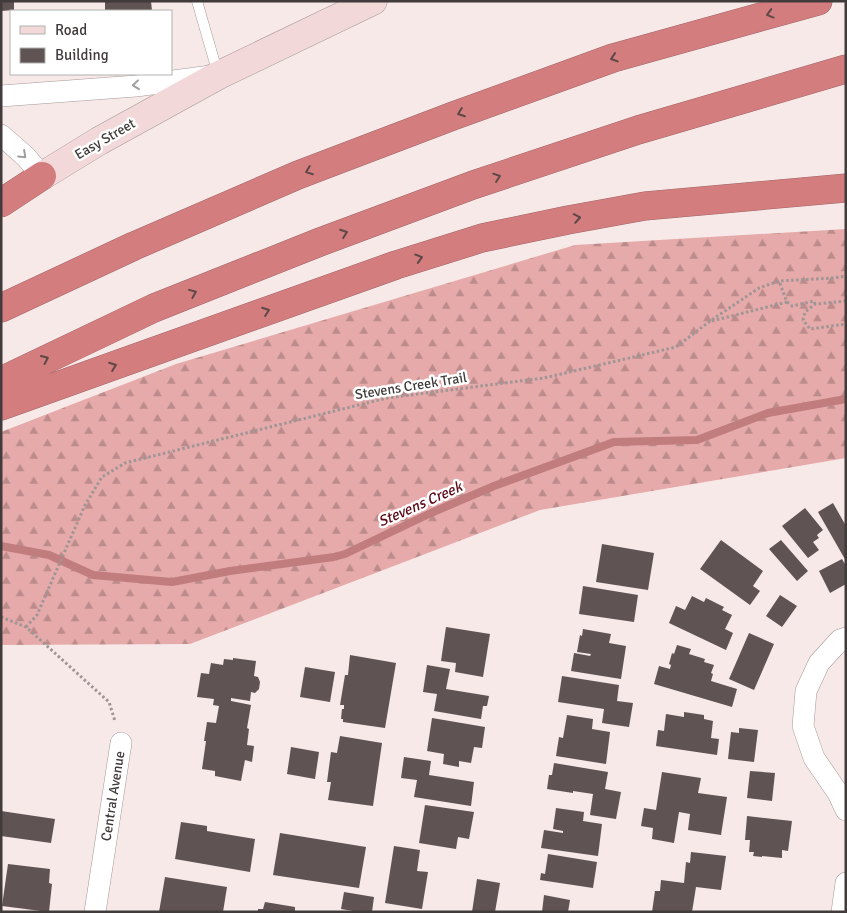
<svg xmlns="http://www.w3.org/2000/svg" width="847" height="913" font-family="Signika,sans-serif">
<defs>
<pattern id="forest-firs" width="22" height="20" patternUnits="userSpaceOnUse" patternTransform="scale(1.25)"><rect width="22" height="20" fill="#e6aaaa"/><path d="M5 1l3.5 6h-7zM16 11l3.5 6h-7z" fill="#bc8c8c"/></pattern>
</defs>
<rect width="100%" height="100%" fill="#f8e9e9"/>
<path fill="url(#forest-firs)" d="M 846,229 L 846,458 L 540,510 L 190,644 L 1,645 L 1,432 L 176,364 L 575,245 Z"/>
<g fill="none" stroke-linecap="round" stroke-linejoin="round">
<path stroke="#c17d7d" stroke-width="8" d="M 1,546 L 49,555 L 93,575 L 172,582 L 230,571 L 334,557 L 345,554 L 431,513 L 494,486 L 614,442 L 697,440 L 768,413 L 846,399"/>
</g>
<path fill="#5f5353" d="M 1,1 L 14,1 L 14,10 L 1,11 Z
M 105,1 L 151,1 L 152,11 L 105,11 Z
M 833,503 L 846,526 L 846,561 L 818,512 Z
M 805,508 L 823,530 L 817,535 L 819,538 L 813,542 L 819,550 L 808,558 L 782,526 Z
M 721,540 L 763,571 L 753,586 L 760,591 L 750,605 L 700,569 Z
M 781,540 L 808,571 L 797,581 L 769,549 Z
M 602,544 L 654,553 L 648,590 L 596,582 Z
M 842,559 L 846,566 L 846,584 L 830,593 L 819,571 Z
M 583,586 L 638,595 L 634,622 L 579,614 Z
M 780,595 L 797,606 L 782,627 L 766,616 Z
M 692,596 L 704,602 L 706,598 L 724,607 L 722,610 L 732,615 L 725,629 L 733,633 L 726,650 L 669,623 L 676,606 L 685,610 Z
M 446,627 L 490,634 L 483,677 L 455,672 L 456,663 L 441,661 Z
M 583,629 L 611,634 L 609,643 L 626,646 L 621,679 L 571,671 L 574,653 L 590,656 L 591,654 L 577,652 L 580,635 L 582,636 Z
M 749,633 L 774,644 L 754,690 L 729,679 Z
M 677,645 L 691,649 L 689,654 L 705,659 L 704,662 L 714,665 L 711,673 L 713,674 L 711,681 L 737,689 L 732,707 L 654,684 L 659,666 L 670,669 L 671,665 L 669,664 L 672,653 L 674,654 Z
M 350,655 L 396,663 L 385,728 L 343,722 L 343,719 L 341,719 L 342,709 L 344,709 L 344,705 L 340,705 L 345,675 L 348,675 Z
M 233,658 L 256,661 L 254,676 L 258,677 L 260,682 L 259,689 L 255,693 L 251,692 L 250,701 L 231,698 L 231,701 L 251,705 L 247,728 L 249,729 L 247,745 L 254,746 L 252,762 L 245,760 L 241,781 L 215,776 L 215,771 L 202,769 L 206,741 L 204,741 L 207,722 L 216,723 L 219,706 L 213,705 L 214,699 L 197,697 L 201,673 L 209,674 L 211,663 L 223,665 L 224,659 L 233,660 Z
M 427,665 L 450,669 L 446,689 L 489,696 L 487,706 L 483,706 L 481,719 L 434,711 L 437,694 L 423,692 Z
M 305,667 L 335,672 L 330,702 L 300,697 Z
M 562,676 L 619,685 L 617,701 L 633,703 L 629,727 L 602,723 L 604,709 L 558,702 Z
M 684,712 L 704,715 L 704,719 L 713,721 L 711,738 L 719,739 L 717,755 L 656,746 L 658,730 L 664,731 L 666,714 L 684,717 Z
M 567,715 L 593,719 L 592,729 L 610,732 L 606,764 L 556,756 L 559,737 L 563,738 Z
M 432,718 L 485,727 L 482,748 L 474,747 L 471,763 L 459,761 L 459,767 L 443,764 L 444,754 L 427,751 Z
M 739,728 L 758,730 L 754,762 L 728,759 L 731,732 L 739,733 Z
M 340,736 L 382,743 L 373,806 L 328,800 L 331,782 L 327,782 L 331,752 L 337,753 Z
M 291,747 L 319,752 L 315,779 L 287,774 Z
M 404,757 L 431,761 L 429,775 L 474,782 L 471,806 L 414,797 L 417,780 L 401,778 Z
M 554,763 L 608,772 L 605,789 L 621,792 L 616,819 L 590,815 L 593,794 L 573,791 L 573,793 L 547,789 L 549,775 L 552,775 Z
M 750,771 L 775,773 L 772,801 L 747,798 Z
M 662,772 L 701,778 L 698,793 L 727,797 L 721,835 L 688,830 L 690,814 L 679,812 L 674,843 L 652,839 L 653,828 L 641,826 L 644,808 L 656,810 Z
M 425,805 L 474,812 L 469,839 L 458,837 L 456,849 L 419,843 Z
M 556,808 L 584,812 L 583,821 L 602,824 L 598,856 L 541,848 L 544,830 L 563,833 L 563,831 L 553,829 Z
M 1,811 L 55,819 L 51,843 L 1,836 Z
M 747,816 L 792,821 L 788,851 L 782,850 L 782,858 L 762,856 L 762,857 L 753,856 L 754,852 L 749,852 L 750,840 L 745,840 Z
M 181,822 L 207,826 L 207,831 L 255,839 L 250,872 L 175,859 Z
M 280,833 L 366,847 L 359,888 L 273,875 Z
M 394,846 L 420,850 L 417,871 L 428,872 L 422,909 L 385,903 Z
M 691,852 L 726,856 L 721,890 L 696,887 L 692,912 L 652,912 L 655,891 L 660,891 L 661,880 L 684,883 L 686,862 L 690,863 Z
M 548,854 L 597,862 L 593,888 L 540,880 L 541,873 L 545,874 Z
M 8,864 L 50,869 L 49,883 L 52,884 L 49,912 L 2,906 Z
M 165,877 L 227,887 L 223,912 L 159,912 Z
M 477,879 L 500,883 L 495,912 L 472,912 Z
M 344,892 L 374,897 L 372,912 L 359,912 L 341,909 Z
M 544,895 L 570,900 L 568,912 L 542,912 Z
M 265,902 L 295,907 L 295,912 L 258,912 L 258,909 L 263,909 Z"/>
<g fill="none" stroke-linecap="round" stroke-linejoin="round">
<g stroke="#a59797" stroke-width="11">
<path id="lane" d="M 197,1 L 218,74"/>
</g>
<g stroke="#a59797" stroke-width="22">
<path id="street" d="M 1,96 L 136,86 L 211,76
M 1,135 L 26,157 L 42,176
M 846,638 L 840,640 L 819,663 L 806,691 L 803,726 L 814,758 L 838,793 L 846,810
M 95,912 L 121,743
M 842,912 L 846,883"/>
</g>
<g stroke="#a59797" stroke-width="29">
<path id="secondary" d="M 42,176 L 99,141 L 219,75 L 373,1"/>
</g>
<g stroke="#a06667" stroke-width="29">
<path id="highway" d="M 1,203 L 42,176
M 1,308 L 134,246 L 298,175 L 453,116 L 613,58 L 818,1
M 1,381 L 154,308 L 320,242 L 473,185 L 638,130 L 846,69
M 1,406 L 396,265 L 482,238 L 568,220 L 645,206 L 846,188"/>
</g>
<path stroke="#a09595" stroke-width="3" stroke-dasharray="2.5 2.5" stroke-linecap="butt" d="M 846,301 L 815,304 L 805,312 L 803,320 L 810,329 L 846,324
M 787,302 L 792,306 L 814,301 L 815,304
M 712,321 L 787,302 L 779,281
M 1,617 L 26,627 L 109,702 L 115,721
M 26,627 L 37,615 L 85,505 L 102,477 L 125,463 L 387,398 L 544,378 L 676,347 L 710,321 L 759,288 L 779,281 L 833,278 L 846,276"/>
<use href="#lane" stroke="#fff" stroke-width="10"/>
<use href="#street" stroke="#fff" stroke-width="21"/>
<use href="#secondary" stroke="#f2d8d8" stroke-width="28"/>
<use href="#highway" stroke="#d37d7e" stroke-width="28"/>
</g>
<defs><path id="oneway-chevron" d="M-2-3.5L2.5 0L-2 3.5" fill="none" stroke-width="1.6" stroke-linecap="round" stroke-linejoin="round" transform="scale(1.25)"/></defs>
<g stroke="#5e4848">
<use href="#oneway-chevron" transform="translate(770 14) rotate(165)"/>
<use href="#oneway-chevron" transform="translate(614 58) rotate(162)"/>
<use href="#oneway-chevron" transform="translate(461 113) rotate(160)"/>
<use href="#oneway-chevron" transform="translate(309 171) rotate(159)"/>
<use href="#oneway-chevron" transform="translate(497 177) rotate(-19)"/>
<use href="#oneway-chevron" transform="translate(577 218) rotate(-10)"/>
<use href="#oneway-chevron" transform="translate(344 233) rotate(-20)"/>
<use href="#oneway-chevron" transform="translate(419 258) rotate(-17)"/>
<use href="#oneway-chevron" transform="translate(193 293) rotate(-22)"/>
<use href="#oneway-chevron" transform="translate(266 311) rotate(-20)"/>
<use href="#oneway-chevron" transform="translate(45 359) rotate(-25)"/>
<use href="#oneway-chevron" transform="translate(113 366) rotate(-20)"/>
</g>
<g stroke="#a09d9d">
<use href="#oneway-chevron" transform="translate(136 85) rotate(174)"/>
<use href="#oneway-chevron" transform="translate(23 155) rotate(43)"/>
</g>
<g text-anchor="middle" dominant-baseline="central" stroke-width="5" stroke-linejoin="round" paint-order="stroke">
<g font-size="14" fill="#413b3b" stroke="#fff">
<text transform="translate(105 139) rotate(-30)">Easy Street</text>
<text transform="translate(411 386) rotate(-9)">Stevens Creek Trail</text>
<text transform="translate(113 796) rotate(-81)">Central Avenue</text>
</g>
<g font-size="15" font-style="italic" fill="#5c0716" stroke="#fff">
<text transform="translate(420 504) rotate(-24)">Stevens Creek</text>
</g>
</g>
<rect width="847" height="913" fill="none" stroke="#413b3b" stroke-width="5"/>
<rect x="10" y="10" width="162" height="65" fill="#ffffff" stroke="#b3b1b1"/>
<rect x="20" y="26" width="25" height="8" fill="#f2d8d8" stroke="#b3b1b1"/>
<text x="55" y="35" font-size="15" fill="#413b3b">Road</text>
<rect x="20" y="48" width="25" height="15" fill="#5f5353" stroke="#b3b1b1"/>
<text x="55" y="60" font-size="15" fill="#413b3b">Building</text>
</svg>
